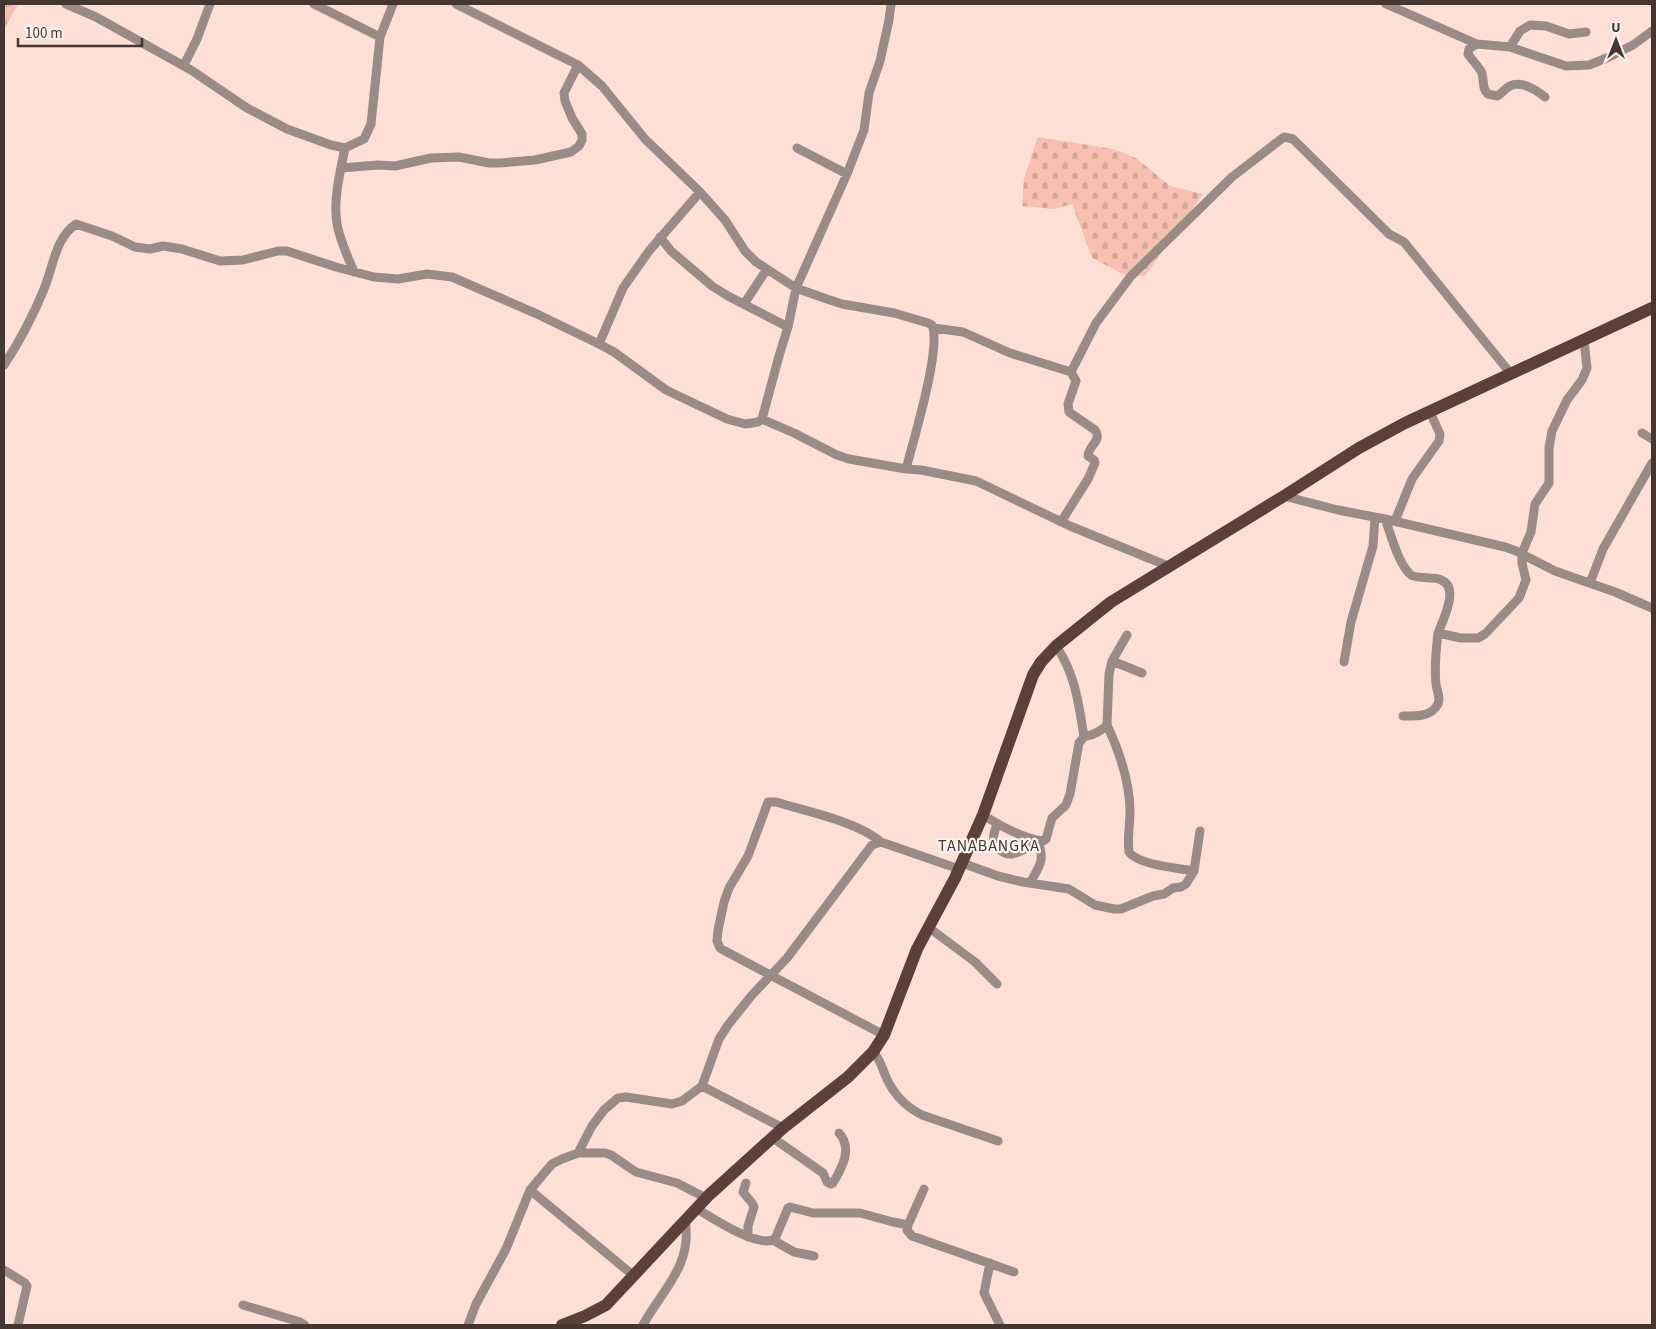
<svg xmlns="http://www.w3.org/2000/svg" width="1656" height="1329" font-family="'Source Sans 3',sans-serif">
<defs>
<pattern id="wetland-marsh" width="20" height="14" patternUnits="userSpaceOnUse" patternTransform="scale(1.25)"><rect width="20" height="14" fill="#f6c1b1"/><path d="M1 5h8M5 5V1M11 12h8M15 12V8" fill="none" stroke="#d4a699"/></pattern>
<pattern id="cemetery-stones" width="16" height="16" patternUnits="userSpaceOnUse" patternTransform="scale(1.25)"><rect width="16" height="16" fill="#f6c1b1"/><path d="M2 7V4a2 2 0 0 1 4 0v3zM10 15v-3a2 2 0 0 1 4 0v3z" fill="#d4a699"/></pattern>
</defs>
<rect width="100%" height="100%" fill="#fedfd6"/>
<path fill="url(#wetland-marsh)" d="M 4,4 L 18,4 L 4,30 Z"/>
<path fill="url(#cemetery-stones)" d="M 1038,137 L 1113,149 L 1136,158 L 1170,186 L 1203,194 L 1145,276 L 1125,275 L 1092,258 L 1072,204 L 1054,209 L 1022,206 L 1024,178 Z"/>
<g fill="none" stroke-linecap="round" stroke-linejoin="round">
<path stroke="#9b8b86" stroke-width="9" d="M 66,4 L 96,17 L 191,70 L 247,108 L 287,129 L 331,145 L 345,148
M 314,4 L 380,37
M 456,4 L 578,65 L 602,86 L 645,139 L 700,192 L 725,220 L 745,251 L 756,262 L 796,288 L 824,298 L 842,304 L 894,313 L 928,323 L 932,325 C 942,347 913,442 906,469
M 891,4 L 889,20 L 880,61 L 869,93 L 864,130 L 847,174 L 796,288 L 788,327 L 779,356 L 762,419 L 794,433 L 837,455 L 849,459 L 906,469 L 921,470 L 976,481 L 1070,526 L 1168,566
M 1386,4 L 1477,44 L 1510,47 L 1566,66 L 1589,65 L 1609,57 L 1633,45 L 1652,31
M 1477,44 L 1469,49 L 1468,54 C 1472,60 1477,65 1481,71 C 1485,79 1481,88 1488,94 L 1497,96 C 1502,94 1505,88 1510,86 C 1521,80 1536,90 1545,97
M 1510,47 L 1520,31 L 1530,25 L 1546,26 L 1569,34 L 1586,32
M 184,65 L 197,39 L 210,4
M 797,148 L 847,174
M 341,168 L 378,165 L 395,166 L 431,158 L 459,157 L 489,163 L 500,163 L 535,160 L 571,152 L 579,146 L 582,140 L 582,134 L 572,118 L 565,101 L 564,93 L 578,65
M 660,237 L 671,251 L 712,286 L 728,296 L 788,327
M 354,272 C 348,257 340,241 337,224 C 333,199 340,173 345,148 L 364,139 L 371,124 L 380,37 L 393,4
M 744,304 L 767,269
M 934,328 L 963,332 L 1010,353 L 1071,372 L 1096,323 L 1131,276 L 1232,177 L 1284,137 L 1293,139 L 1389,234 L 1404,242 L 1511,374
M 599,344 L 623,288 L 649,251 L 700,192
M 4,365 C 20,341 33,316 44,289 C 53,268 55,238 76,224 L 112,236 L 135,247 L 150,249 L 163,246 L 182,249 L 220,261 L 243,260 L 278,251 L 287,251 L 336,267 L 374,277 L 398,279 L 427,274 L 452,277 L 537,314 L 599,344 L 614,352 L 666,390 L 727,419 L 745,424 L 758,422 L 762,419
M 1642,433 L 1652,439
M 1284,496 L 1338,510 L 1385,519 L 1505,547 L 1516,551 L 1555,571 L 1615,592 L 1652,608
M 1385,519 C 1391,534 1398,564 1411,575 C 1416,578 1424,577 1430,578 C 1433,578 1438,578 1441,580 C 1460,587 1443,620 1438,633 L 1461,638 L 1478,638 L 1485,634 L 1519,598 L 1526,580 L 1522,563 L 1522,553 L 1531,532 L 1535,504 L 1549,483 L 1549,448 L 1552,431 L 1567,400 L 1582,380 L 1587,368 L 1584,340
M 1395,521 L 1412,479 L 1439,441 L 1440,434 L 1430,412
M 1061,522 L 1088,479 L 1095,463 L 1094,460 L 1088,456 C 1088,446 1103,440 1095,430 L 1069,412 L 1068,404 L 1076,381 L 1071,372
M 1590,583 L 1603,549 L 1652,463
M 1056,646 C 1075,673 1079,705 1084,737
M 1112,661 L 1142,673
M 1344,662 L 1351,622 L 1373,546 L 1375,517
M 1403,716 C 1414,716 1429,717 1436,707 C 1442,700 1437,692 1436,684 C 1434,667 1436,650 1438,633
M 1107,725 C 1120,753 1130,782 1130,812 C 1130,825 1127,839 1129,852 C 1138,865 1178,868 1194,871
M 983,815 C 999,825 1025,839 1043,841 L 1046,839 L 1052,818 L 1066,805 L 1070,794 L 1079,743 L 1084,737 C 1092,735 1101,732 1107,725 L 1109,674 L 1112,661 L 1127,635
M 997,824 C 994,834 990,841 999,849 C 1012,862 1025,846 1039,844
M 881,842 C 859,822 805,811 776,802 L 768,802 L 748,856 L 729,888 L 724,902 L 718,930 L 717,941 L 720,948 L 725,951 L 884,1035
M 962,863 L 998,876 L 1023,882 L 1069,889 L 1095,905 L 1114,909 L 1121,909 L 1153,896 L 1164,894 L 1173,888 L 1181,887 L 1186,884 L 1194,871 L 1200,831
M 1030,883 C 1040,865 1045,861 1038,841
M 928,927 L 975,962 L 997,984
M 873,1052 C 882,1062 881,1066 886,1077 C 893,1093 906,1107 922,1115 L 998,1141
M 702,1086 L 719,1039 L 728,1025 L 752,995 L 787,958 L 872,845 L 881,842 L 959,869
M 773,1138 L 823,1173 L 827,1182 L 831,1184 L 833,1183 C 842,1168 853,1148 839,1133
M 578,1153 L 592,1126 L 604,1110 L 618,1098 L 626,1097 L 672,1104 L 682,1101 L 702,1086 L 783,1128
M 746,1183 L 743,1192 L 752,1203 L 754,1207 L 748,1226 L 748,1237
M 530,1190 L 634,1276
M 697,1209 C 713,1218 758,1249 775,1239 L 788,1208 L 790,1207 L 813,1213 L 860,1213 L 893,1222 L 908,1225 L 924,1189
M 908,1225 L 907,1230 L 912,1236 L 1014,1272
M 773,1240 L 794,1252 L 814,1256
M 990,1263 L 984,1293 L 1000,1325
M 4,1270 L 25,1283 L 27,1286 L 18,1325
M 243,1305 L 300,1322 L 305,1325
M 468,1325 L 476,1304 L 506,1249 L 530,1190 L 552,1164 L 562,1159 L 578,1153 L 605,1153 L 611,1155 L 636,1172 L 677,1183 L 706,1198
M 643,1325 C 662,1290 693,1265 685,1221"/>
<path stroke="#5b4139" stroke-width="12" d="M 562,1325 L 585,1316 L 606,1305 L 709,1195 L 783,1128 L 848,1077 L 873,1052 L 884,1035 L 917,949 L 955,878 L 983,815 L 1033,675 L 1041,662 L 1056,646 L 1111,602 L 1284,496 L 1359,448 L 1405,423 L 1652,308"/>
</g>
<g text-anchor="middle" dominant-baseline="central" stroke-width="4.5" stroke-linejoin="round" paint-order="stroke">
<g font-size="16" letter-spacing="1" fill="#453631" stroke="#faf2f0">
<text x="989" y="846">TANABANGKA</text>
</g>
</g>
<rect width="1656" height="1329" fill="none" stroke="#453631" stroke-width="10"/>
<g transform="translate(1616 40)" stroke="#faf2f0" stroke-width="4" paint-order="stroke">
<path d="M0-4L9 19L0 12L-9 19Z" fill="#453631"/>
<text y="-8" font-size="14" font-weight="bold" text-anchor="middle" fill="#453631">U</text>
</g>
<path d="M18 38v8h124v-8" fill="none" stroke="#453631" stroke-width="2.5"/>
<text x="25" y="38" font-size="15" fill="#453631" stroke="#faf2f0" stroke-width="4" paint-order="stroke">100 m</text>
</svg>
